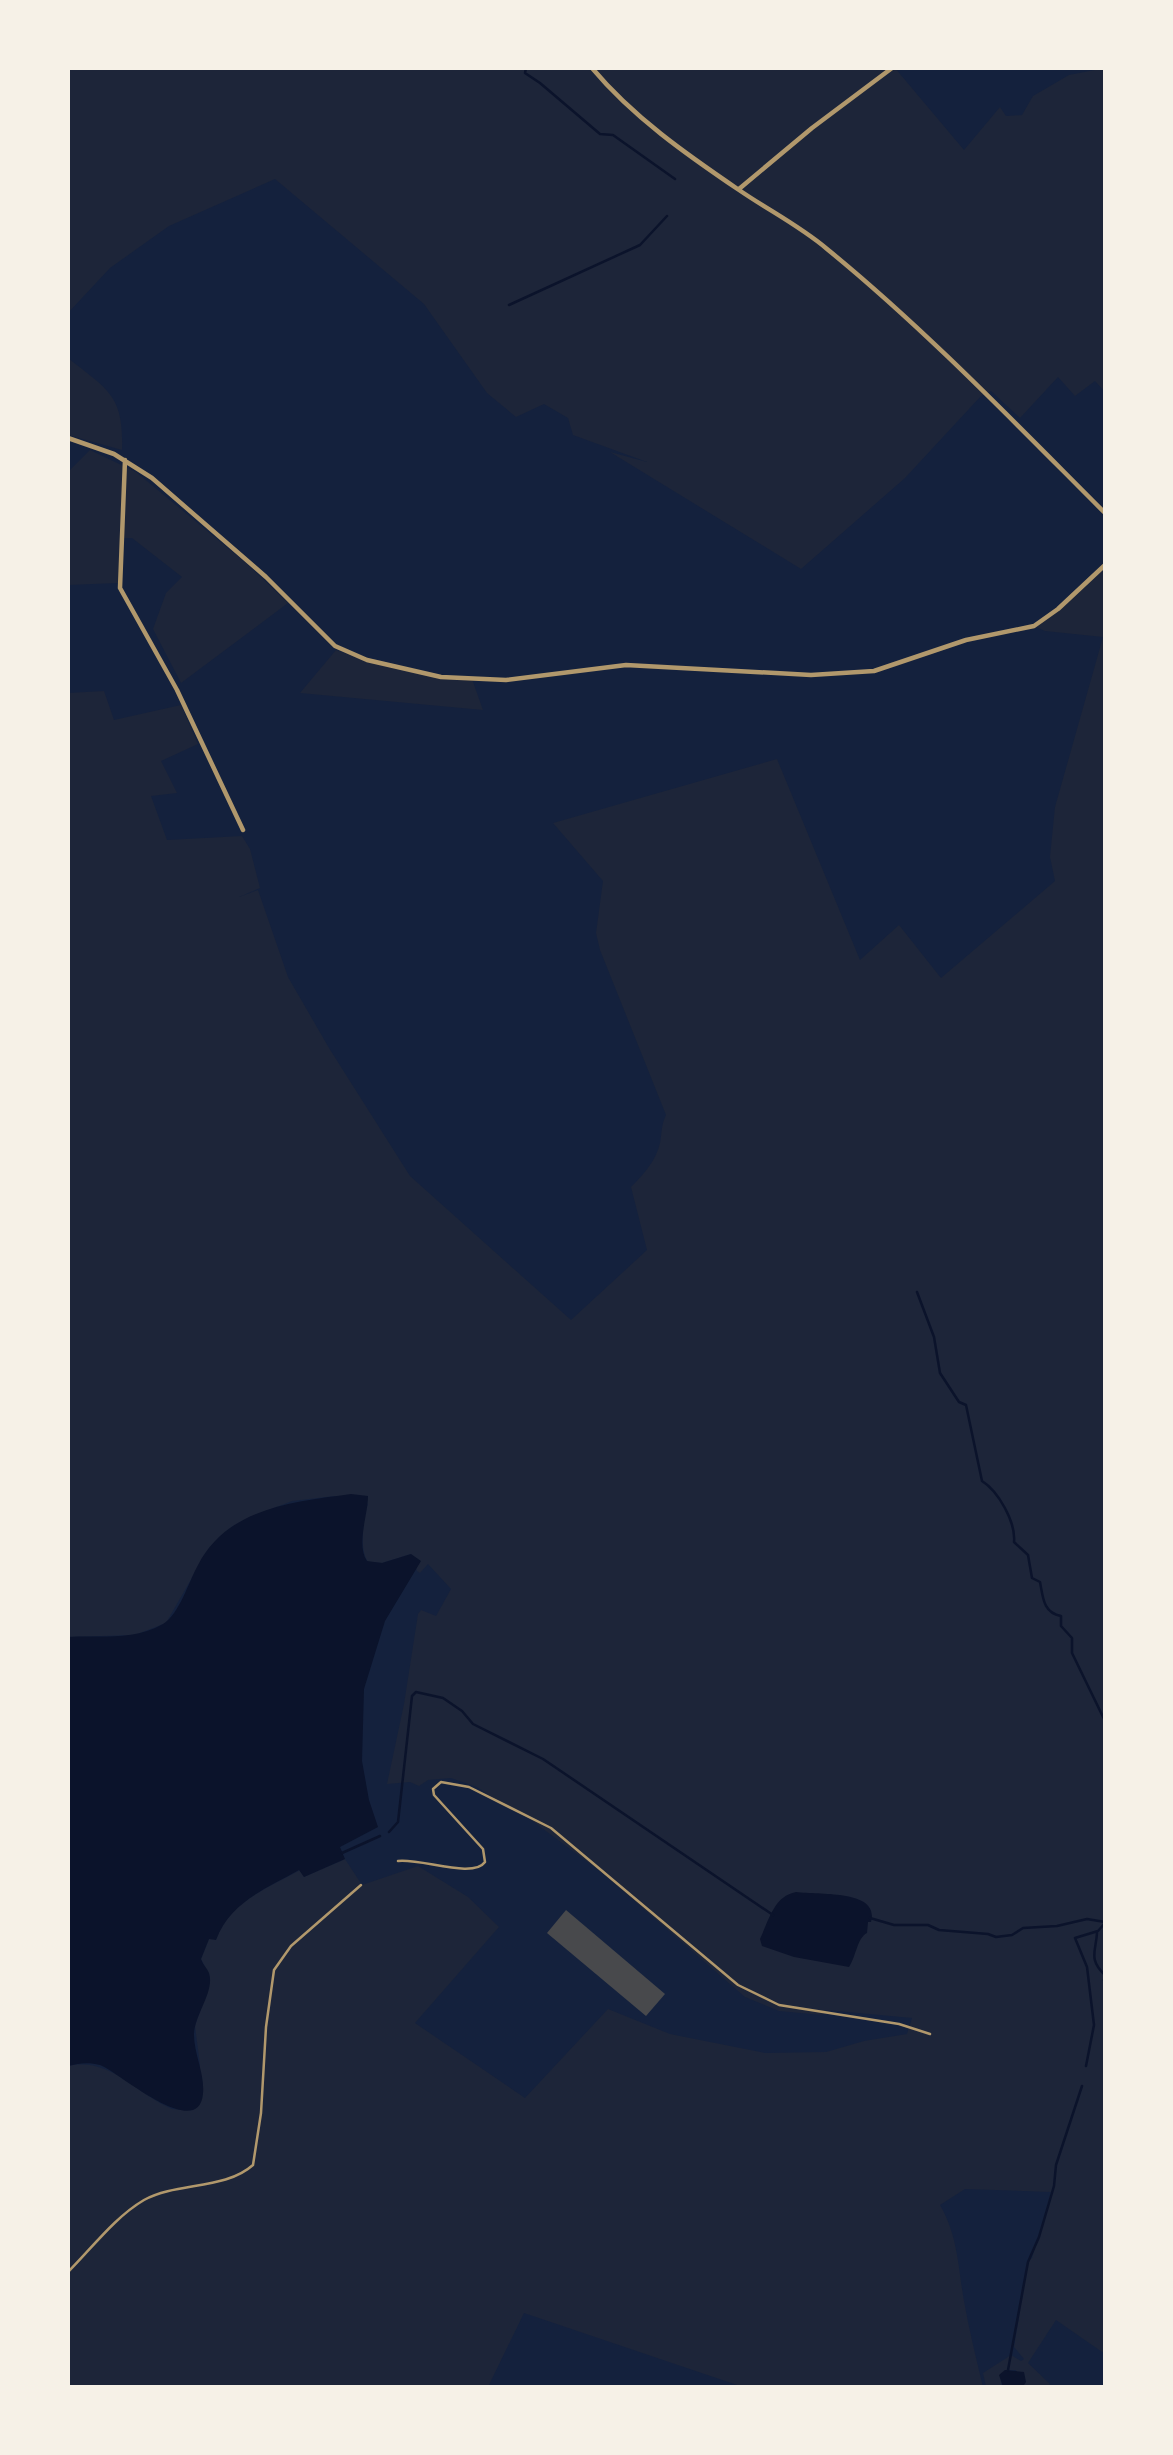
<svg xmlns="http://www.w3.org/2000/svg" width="1173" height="2455" font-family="'Space Grotesk',sans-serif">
<rect width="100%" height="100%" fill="#14213d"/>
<path fill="#1d2539" d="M 68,68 L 895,68 L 964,150 L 1000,107 L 1006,116 L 1022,115 L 1033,96 L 1069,75 L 1105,68 L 1105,392 L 1095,381 L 1075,396 L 1058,377 L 1020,418 L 991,391 L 981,396 L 905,478 L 801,569 L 610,452 L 647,462 L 573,435 L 568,418 L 544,404 L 516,417 L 487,393 L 424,304 L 275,179 L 169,226 L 110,268 L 68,313 Z
M 68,358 C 108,390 124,395 122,450 L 68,435 Z
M 90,450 L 136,472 L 246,563 L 288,603 L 181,683 L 153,629 L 166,593 L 182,577 L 132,538 L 121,538 L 118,583 L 68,585 L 68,472 Z
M 1105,564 L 1105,2354 L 1056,2320 L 1028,2363 L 1050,2384 L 1048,2387 L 1010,2387 L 1018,2385 L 1016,2370 L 1005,2370 L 1001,2384 L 1003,2387 L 986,2387 L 983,2373 L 1011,2355 L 1021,2361 L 1024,2359 L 1014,2347 L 1028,2262 L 1032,2258 L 1051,2192 L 965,2189 L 940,2205 C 958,2236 958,2267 964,2301 C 969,2329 976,2358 983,2387 L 743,2387 L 524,2313 L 488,2387 L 68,2387 L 68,2066 C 111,2057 135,2093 172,2109 L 183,2110 L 197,2105 L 200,2065 L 195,2026 L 209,1984 L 209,1974 L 201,1959 L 209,1939 L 216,1939 C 230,1901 268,1888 300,1870 L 304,1877 L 345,1859 L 362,1885 L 418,1866 L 468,1897 L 499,1927 L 415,2023 L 525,2098 L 608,2009 L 670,2034 L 765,2053 L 826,2052 L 864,2041 L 907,2034 L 912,2018 L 826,2010 L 822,2015 L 779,2011 L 745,1997 L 601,1872 L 519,1811 L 503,1805 L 477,1787 L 451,1778 L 428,1780 L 419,1786 L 410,1782 L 387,1784 L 404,1704 L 418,1614 L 421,1610 L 436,1616 L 451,1589 L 428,1564 L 420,1573 L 417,1571 L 411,1554 L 382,1563 L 368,1562 C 359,1550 363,1518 368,1504 L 335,1496 L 292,1501 L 248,1518 L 233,1526 L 209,1548 L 166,1623 L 135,1635 L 68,1637 L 68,693 L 104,691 L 114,720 L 181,705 L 198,744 L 161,761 L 177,793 L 151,796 L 167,840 L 242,836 L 250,849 L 260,888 L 239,897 L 258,890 L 288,977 L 329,1048 L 410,1176 L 571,1320 L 647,1250 L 631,1187 C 643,1175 656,1161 660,1143 C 662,1133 661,1125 666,1115 L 600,950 L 596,933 L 603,881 L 553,823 L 777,759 L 860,960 L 899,925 L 941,978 L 1055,881 L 1050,857 L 1055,807 L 1103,637 L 1045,631 L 1036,627 Z
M 336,650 C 379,666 426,676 472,679 L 483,710 L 300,693 Z"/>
<path fill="#0b132b" d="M 351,1494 L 368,1496 C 368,1515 356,1545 367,1561 L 382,1563 L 411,1554 L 421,1561 L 385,1621 L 364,1689 L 362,1761 L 369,1800 L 378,1827 L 340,1847 L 345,1859 L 304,1877 L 299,1870 C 267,1888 230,1902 216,1940 L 209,1939 L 201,1959 C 203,1965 207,1968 209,1973 C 215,1992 194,2015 194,2035 C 194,2054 205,2074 203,2094 C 198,2143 116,2070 100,2065 C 89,2062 79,2063 68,2066 L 68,1637 C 101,1635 133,1641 163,1624 C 179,1615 189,1581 198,1565 C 228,1507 294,1502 351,1494 Z
M 796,1892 C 822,1895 880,1890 871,1922 L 868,1922 L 867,1933 C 857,1938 856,1957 849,1967 L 794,1957 L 762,1946 L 760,1939 C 769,1920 774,1896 796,1892 Z
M 1005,2370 L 1024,2372 L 1026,2382 L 1024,2385 L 1003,2387 L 999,2375 Z"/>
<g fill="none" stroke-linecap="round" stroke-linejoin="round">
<path stroke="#0b132b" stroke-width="2.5" d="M 526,68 L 525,73 L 540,83 L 600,134 L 613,135 L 675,179
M 509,305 L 640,245 L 667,216
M 917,1292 L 934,1337 L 940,1373 L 959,1402 L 966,1405 L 982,1481 C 998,1491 1016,1522 1014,1542 L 1028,1555 L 1032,1578 L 1040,1582 C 1043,1597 1043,1613 1061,1616 L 1061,1626 L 1072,1638 L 1072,1653 L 1105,1721
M 389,1832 L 398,1822 L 412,1696 L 416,1692 L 443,1698 L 462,1711 L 473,1724 L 543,1759 L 773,1915
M 342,1853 L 380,1836
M 870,1918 L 894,1925 L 928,1925 L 939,1930 L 988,1934 L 996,1937 L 1012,1935 L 1023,1928 L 1057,1926 L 1087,1919 L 1105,1922
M 1097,1933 C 1096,1951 1088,1959 1105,1975
M 1104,1980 L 1105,1979
M 1086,2066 L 1094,2025 L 1087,1967 L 1075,1938 L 1098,1931 L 1105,1923
M 1008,2370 L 1028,2262 L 1039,2237 L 1054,2186 L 1056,2165 L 1082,2086"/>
</g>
<path fill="#48494c" d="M 566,1910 L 665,1994 L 646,2016 L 547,1933 Z"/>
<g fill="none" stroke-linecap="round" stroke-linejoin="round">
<path stroke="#b1986c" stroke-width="2.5" d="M 398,1861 C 421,1858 473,1879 485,1862 L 483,1849 L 434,1795 L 433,1789 L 441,1782 L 469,1787 L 551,1828 L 738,1985 L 779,2005 L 899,2024 L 930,2034
M 68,2272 C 92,2248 115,2217 144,2200 C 177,2182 225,2190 253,2165 L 261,2113 L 266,2027 L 274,1970 L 291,1946 L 361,1885"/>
<path stroke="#b1986c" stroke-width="4.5" d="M 592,68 C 633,117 686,154 739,190 C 768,210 800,226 827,249 C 924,328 1016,424 1105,513
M 739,189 L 812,128 L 892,68
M 68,438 L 114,454 L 152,478 L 266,577 L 335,646 L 367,660 L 441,677 L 506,680 L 626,665 L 811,675 L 874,671 L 966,640 L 1034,626 L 1058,609 L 1105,565
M 125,460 L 120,588 L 177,690 L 243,830"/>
</g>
<rect width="1173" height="2455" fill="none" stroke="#f6f1e7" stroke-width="140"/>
</svg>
